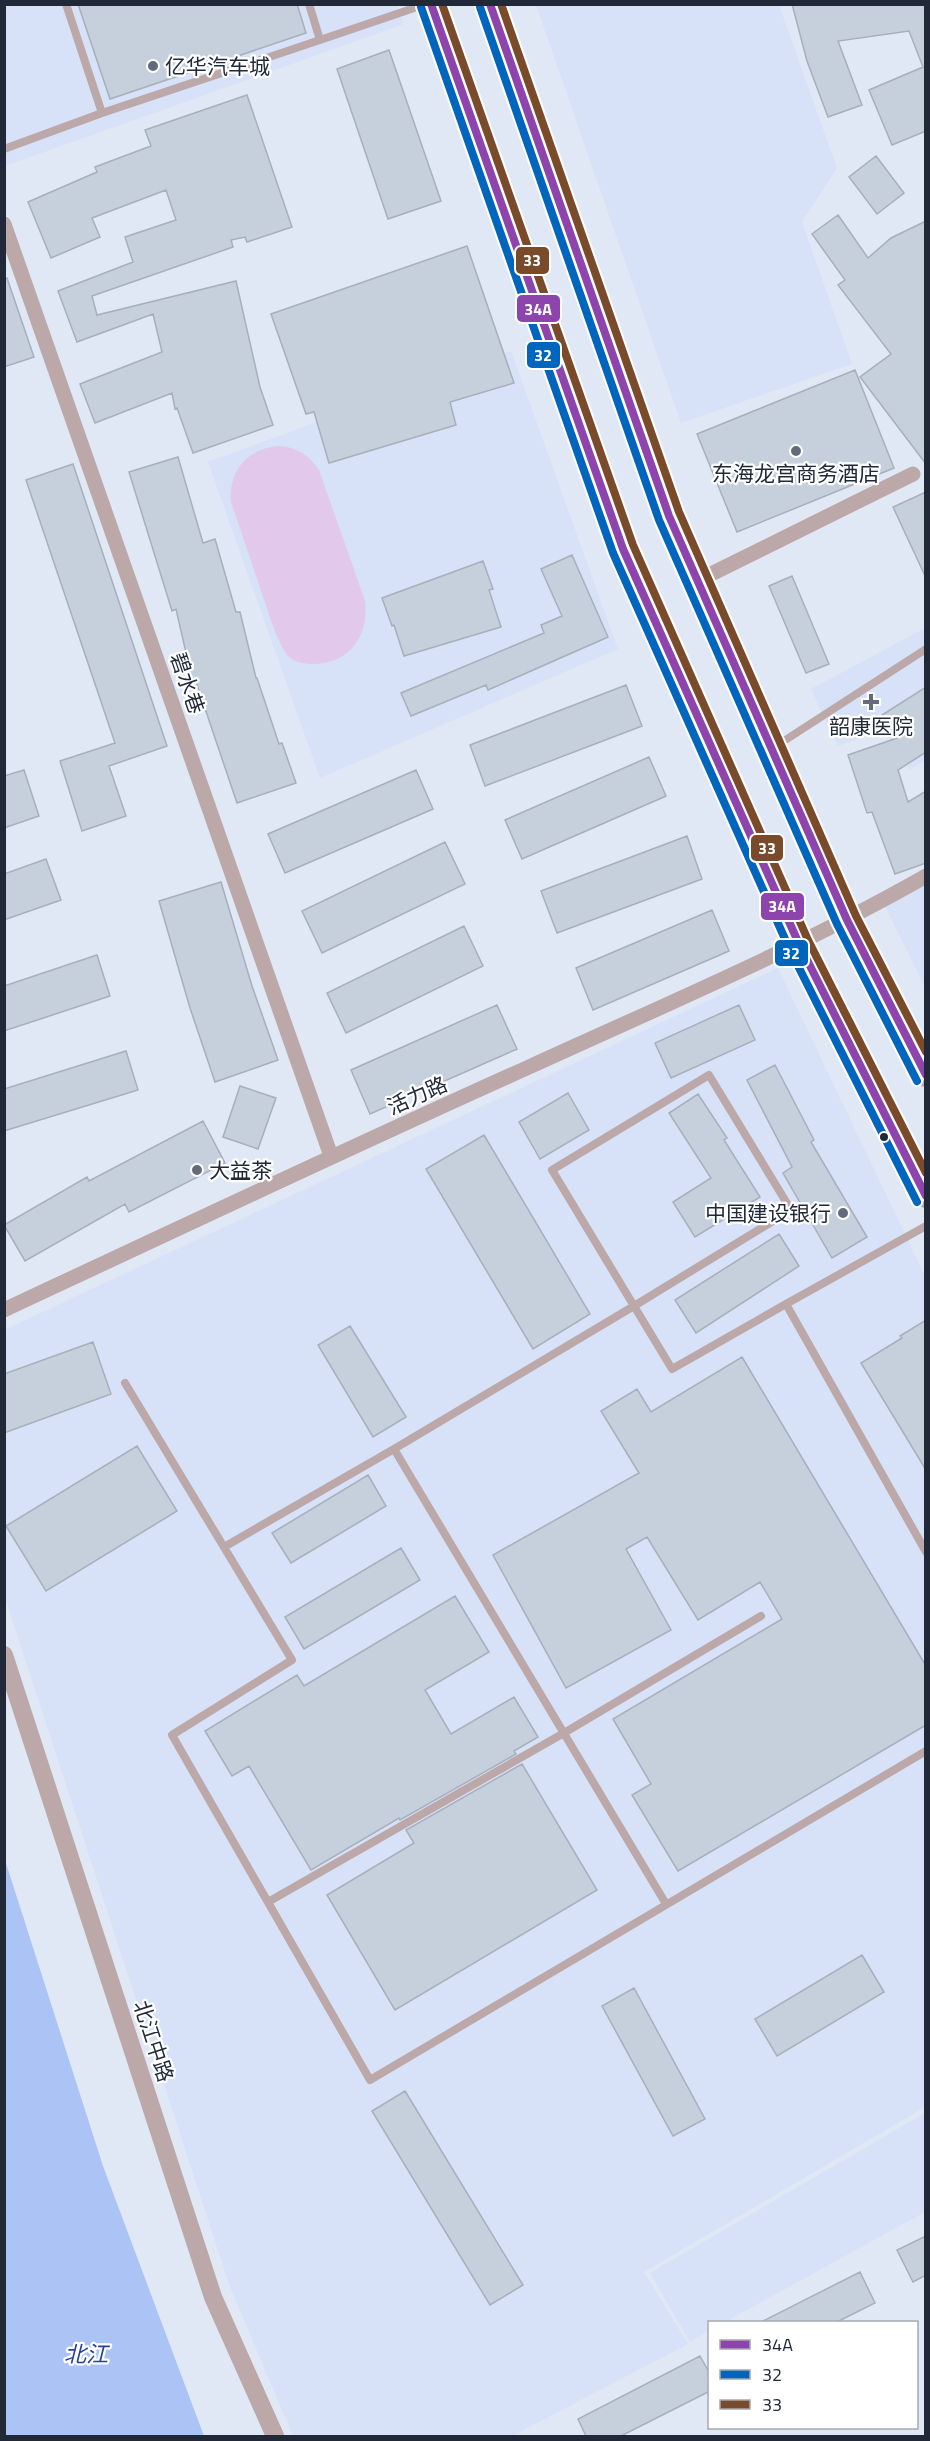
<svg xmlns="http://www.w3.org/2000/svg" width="930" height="2441" font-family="'Titillium Web','Noto Sans SC',sans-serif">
<rect width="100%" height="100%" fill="#e1e8f5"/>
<path fill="#d7e1f7" d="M 4,5 L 397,5 L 404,24 L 5,166 Z
M 536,5 L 779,5 L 837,168 L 802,222 L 852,364 L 681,423 Z
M 511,351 L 618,649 L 320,778 L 208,462 Z
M 925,628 L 925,760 L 910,770 L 884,729 L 838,746 L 811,689 Z
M 925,884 L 925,987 L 885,906 Z
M 778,968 L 925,1276 L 925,2107 L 644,2272 L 688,2344 L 512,2436 L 293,2436 L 230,2287 L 5,1598 L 4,1330 Z
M 925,2113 L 925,2212 L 725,2322 L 710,2322 L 709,2331 L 690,2342 L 650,2273 Z"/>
<path fill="#e2c8eb" d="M 277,446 C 296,446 309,455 319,470 L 365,601 C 369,637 349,664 312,664 C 305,664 294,662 289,657 C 283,651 279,640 275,632 L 231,502 C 229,471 246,450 277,446 Z"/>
<path fill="#acc3f6" d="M 4,1857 L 103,2166 L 204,2436 L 5,2436 Z"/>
<path fill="#c6d0dc" stroke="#a6afbb" stroke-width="1.5" d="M 78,4 L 297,4 L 306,33 L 110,99 Z
M 792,4 L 926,4 L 926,131 L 892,145 L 869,90 L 923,67 L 909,31 L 838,41 L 862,105 L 828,117 L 807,61 Z
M 389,50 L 441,201 L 388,219 L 337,69 Z
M 247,95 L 292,227 L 247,242 L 245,237 L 231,240 L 233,247 L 92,296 L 97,315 L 236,281 L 260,387 L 273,425 L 193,453 L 177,408 L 175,409 L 172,393 L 95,423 L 80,384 L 162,352 L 153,314 L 77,342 L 58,291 L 133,262 L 125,237 L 176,220 L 166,190 L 92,218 L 100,237 L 51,258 L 28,202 L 97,172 L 95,167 L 151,146 L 145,130 Z
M 876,156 L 904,193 L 877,214 L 849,177 Z
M 838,215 L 868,258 L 891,238 L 926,221 L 926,464 L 860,377 L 891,354 L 838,285 L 845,280 L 812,234 Z
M 467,246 L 514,383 L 450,402 L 456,425 L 329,463 L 314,412 L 306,414 L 271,314 Z
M 4,278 L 7,278 L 34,357 L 4,367 Z
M 855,370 L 894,468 L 737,532 L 697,434 Z
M 178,457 L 203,543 L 215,539 L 236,612 L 240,612 L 256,678 L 257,678 L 279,744 L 282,743 L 296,783 L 237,803 L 195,679 L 192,679 L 176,609 L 172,611 L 129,472 Z
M 73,464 L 167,746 L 109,766 L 126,816 L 82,831 L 60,761 L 115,743 L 26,480 Z
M 926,492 L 926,578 L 893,507 Z
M 572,555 L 608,637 L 488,690 L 486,685 L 411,716 L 401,693 L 544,633 L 541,625 L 562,616 L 541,569 Z
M 483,561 L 493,589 L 489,590 L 501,627 L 404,656 L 394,625 L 392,626 L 382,598 Z
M 792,576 L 829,664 L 806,673 L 769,586 Z
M 626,685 L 642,726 L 485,786 L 470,745 Z
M 926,687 L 926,752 L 898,770 L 908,802 L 926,791 L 926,863 L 895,874 L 872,812 L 867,813 L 848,755 L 897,738 L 882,715 Z
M 649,757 L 666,796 L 522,859 L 505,820 Z
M 24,770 L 39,816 L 4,828 L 4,776 Z
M 416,770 L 433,809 L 285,873 L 268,834 Z
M 687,836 L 702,879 L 557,933 L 541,891 Z
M 445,842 L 465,884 L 322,953 L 302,911 Z
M 46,859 L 61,900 L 4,920 L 4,874 Z
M 221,882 L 252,986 L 278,1060 L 215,1082 L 190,1008 L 159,901 Z
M 712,910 L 729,951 L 593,1010 L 576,968 Z
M 464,926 L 483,966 L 346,1033 L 327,993 Z
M 97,955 L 110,996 L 4,1031 L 4,986 Z
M 497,1005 L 517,1049 L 370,1114 L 351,1070 Z
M 739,1005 L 755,1040 L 671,1078 L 655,1043 Z
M 126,1051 L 138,1090 L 4,1131 L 4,1089 Z
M 775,1065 L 814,1140 L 811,1142 L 867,1237 L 832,1258 L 783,1173 L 792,1167 L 747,1080 Z
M 240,1086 L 276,1098 L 258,1149 L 223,1137 Z
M 568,1093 L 589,1130 L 540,1159 L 519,1122 Z
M 698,1094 L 727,1138 L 724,1140 L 760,1197 L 695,1237 L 673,1202 L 711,1178 L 669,1113 Z
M 203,1121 L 225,1163 L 129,1212 L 125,1204 L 25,1261 L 4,1225 L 87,1177 L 89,1181 Z
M 484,1135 L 590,1314 L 533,1349 L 426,1169 Z
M 779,1234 L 799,1266 L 696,1333 L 675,1300 Z
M 926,1320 L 926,1470 L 861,1363 L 902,1338 L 900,1336 Z
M 350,1326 L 406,1417 L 373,1437 L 318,1345 Z
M 93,1342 L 111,1394 L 4,1433 L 4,1374 Z
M 742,1357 L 926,1666 L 926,1725 L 678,1871 L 632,1795 L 651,1784 L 613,1719 L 782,1619 L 760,1582 L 698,1620 L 647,1537 L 626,1549 L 671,1630 L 566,1688 L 493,1555 L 639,1473 L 601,1411 L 637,1389 L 651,1412 Z
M 137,1446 L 177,1511 L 46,1591 L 6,1526 Z
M 368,1475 L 386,1506 L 291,1563 L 272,1533 Z
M 401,1548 L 420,1580 L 304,1649 L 285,1617 Z
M 455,1596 L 489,1652 L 425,1690 L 451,1734 L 514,1697 L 538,1737 L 514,1751 L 516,1754 L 400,1820 L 399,1818 L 311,1870 L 249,1766 L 232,1776 L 205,1731 L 297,1675 L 304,1686 Z
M 522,1764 L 597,1890 L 395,2010 L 327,1895 L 414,1843 L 406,1830 Z
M 862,1955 L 884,1992 L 777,2056 L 755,2019 Z
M 634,1988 L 705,2119 L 673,2136 L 602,2006 Z
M 405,2091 L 523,2285 L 490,2305 L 372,2111 Z
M 926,2236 L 926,2275 L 913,2282 L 897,2250 Z
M 860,2272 L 875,2303 L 837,2322 L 761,2322 Z
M 700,2356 L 710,2374 L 710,2391 L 621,2436 L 586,2436 L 578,2419 Z"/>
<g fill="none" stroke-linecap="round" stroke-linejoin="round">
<path stroke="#bca8a8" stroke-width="8" d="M 66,4 L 102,113 L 320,40 L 309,4
M 320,40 L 426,4
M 4,149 L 102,113
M 773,748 L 926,649
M 709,1075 L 791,1210 L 634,1306 L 552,1170 Z
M 926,1226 L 786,1304 L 926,1552
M 125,1383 L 292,1660 L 172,1735 L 370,2080 L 926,1751
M 394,1449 L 666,1904
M 224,1547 L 394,1449 L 634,1306 L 672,1369 L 786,1304
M 268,1902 L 564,1733 L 761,1616"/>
<path stroke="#bca8a8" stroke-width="15" d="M 4,224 L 331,1156
M 697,581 L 913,474
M 4,1310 C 179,1228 353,1146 529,1067 C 662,1006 798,949 926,876"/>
<path stroke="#bca8a8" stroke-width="18" d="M 4,1655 L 213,2297 L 275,2436"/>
<path stroke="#baa9ae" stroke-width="22" d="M 431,4 L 623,549 L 799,944 L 926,1197
M 490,4 L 669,516 L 847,920 L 926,1076"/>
<g stroke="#fff" stroke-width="12">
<path id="bus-1" d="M 431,4 L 623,549 L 799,944 L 926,1196
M 490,4 L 669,516 L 847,920 L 926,1075"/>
</g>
<g stroke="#fff" stroke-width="12">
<path id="bus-2" d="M 421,7 L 613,553 L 789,948 L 917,1202
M 480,7 L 659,520 L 837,924 L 917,1081"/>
</g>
<g stroke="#fff" stroke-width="12">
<path id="bus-3" d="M 442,4 L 633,545 L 808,940 L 926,1173
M 501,4 L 679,512 L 856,916 L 926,1052"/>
</g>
<use href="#bus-1" stroke="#8e44ad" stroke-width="8"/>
<use href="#bus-2" stroke="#0065bd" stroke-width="8"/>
<use href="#bus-3" stroke="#7a4b2a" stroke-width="8"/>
</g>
<g fill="#646b7a" stroke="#fff" stroke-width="2">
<circle cx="153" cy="66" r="6"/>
<circle cx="796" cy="451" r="6"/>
<path d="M868 693h6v6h6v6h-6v6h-6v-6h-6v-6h6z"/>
<circle cx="197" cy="1170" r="6"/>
<circle cx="843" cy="1213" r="6"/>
</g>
<circle fill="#212838" stroke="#fff" stroke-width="2" cx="884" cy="1137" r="5"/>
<g text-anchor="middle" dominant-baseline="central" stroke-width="4.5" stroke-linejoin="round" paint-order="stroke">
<g font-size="21" fill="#212838" stroke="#fff" text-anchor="start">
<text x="165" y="66">亿华汽车城</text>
<text x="796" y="473" text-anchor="middle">东海龙宫商务酒店</text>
<text x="871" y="726" text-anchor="middle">韶康医院</text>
<text x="209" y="1170">大益茶</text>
<text x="831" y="1213" text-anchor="end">中国建设银行</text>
</g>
<g font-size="21" fill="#212838" stroke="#fff">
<text transform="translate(188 683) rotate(71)">碧水巷</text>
<text transform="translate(417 1095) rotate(-24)">活力路</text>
<text transform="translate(154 2041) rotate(72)">北江中路</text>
</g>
<g font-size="22" font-style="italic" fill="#2542a1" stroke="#fff">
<text x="86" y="2354">北江</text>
</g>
</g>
<g stroke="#fff" stroke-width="2">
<rect x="515" y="246" width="35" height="29" rx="6" fill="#7a4b2a"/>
<rect x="516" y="294" width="45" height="29" rx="6" fill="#8e44ad"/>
<rect x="526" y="341" width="35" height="28" rx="6" fill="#0065bd"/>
<rect x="750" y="834" width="34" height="28" rx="6" fill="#7a4b2a"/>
<rect x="760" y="892" width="45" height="29" rx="6" fill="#8e44ad"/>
<rect x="774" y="939" width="35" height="28" rx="6" fill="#0065bd"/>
</g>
<g font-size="16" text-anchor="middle" font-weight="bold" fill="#fff">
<text x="532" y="266">33</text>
<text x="538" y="315">34A</text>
<text x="543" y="361">32</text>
<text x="767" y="854">33</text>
<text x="782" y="912">34A</text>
<text x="791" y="959">32</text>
</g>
<rect width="930" height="2441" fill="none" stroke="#212838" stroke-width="12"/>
<rect x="708" y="2321" width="210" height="108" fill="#ffffff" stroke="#a6a9af" stroke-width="1.5"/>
<rect x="720" y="2340" width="30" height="9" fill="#8e44ad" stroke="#a6a9af" stroke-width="1.5"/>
<text x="762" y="2351" font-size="18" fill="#212838">34A</text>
<rect x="720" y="2370" width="30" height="9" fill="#0065bd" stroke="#a6a9af" stroke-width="1.5"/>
<text x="762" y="2381" font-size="18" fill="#212838">32</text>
<rect x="720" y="2400" width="30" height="9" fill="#7a4b2a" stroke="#a6a9af" stroke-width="1.5"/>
<text x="762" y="2411" font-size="18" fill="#212838">33</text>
</svg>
